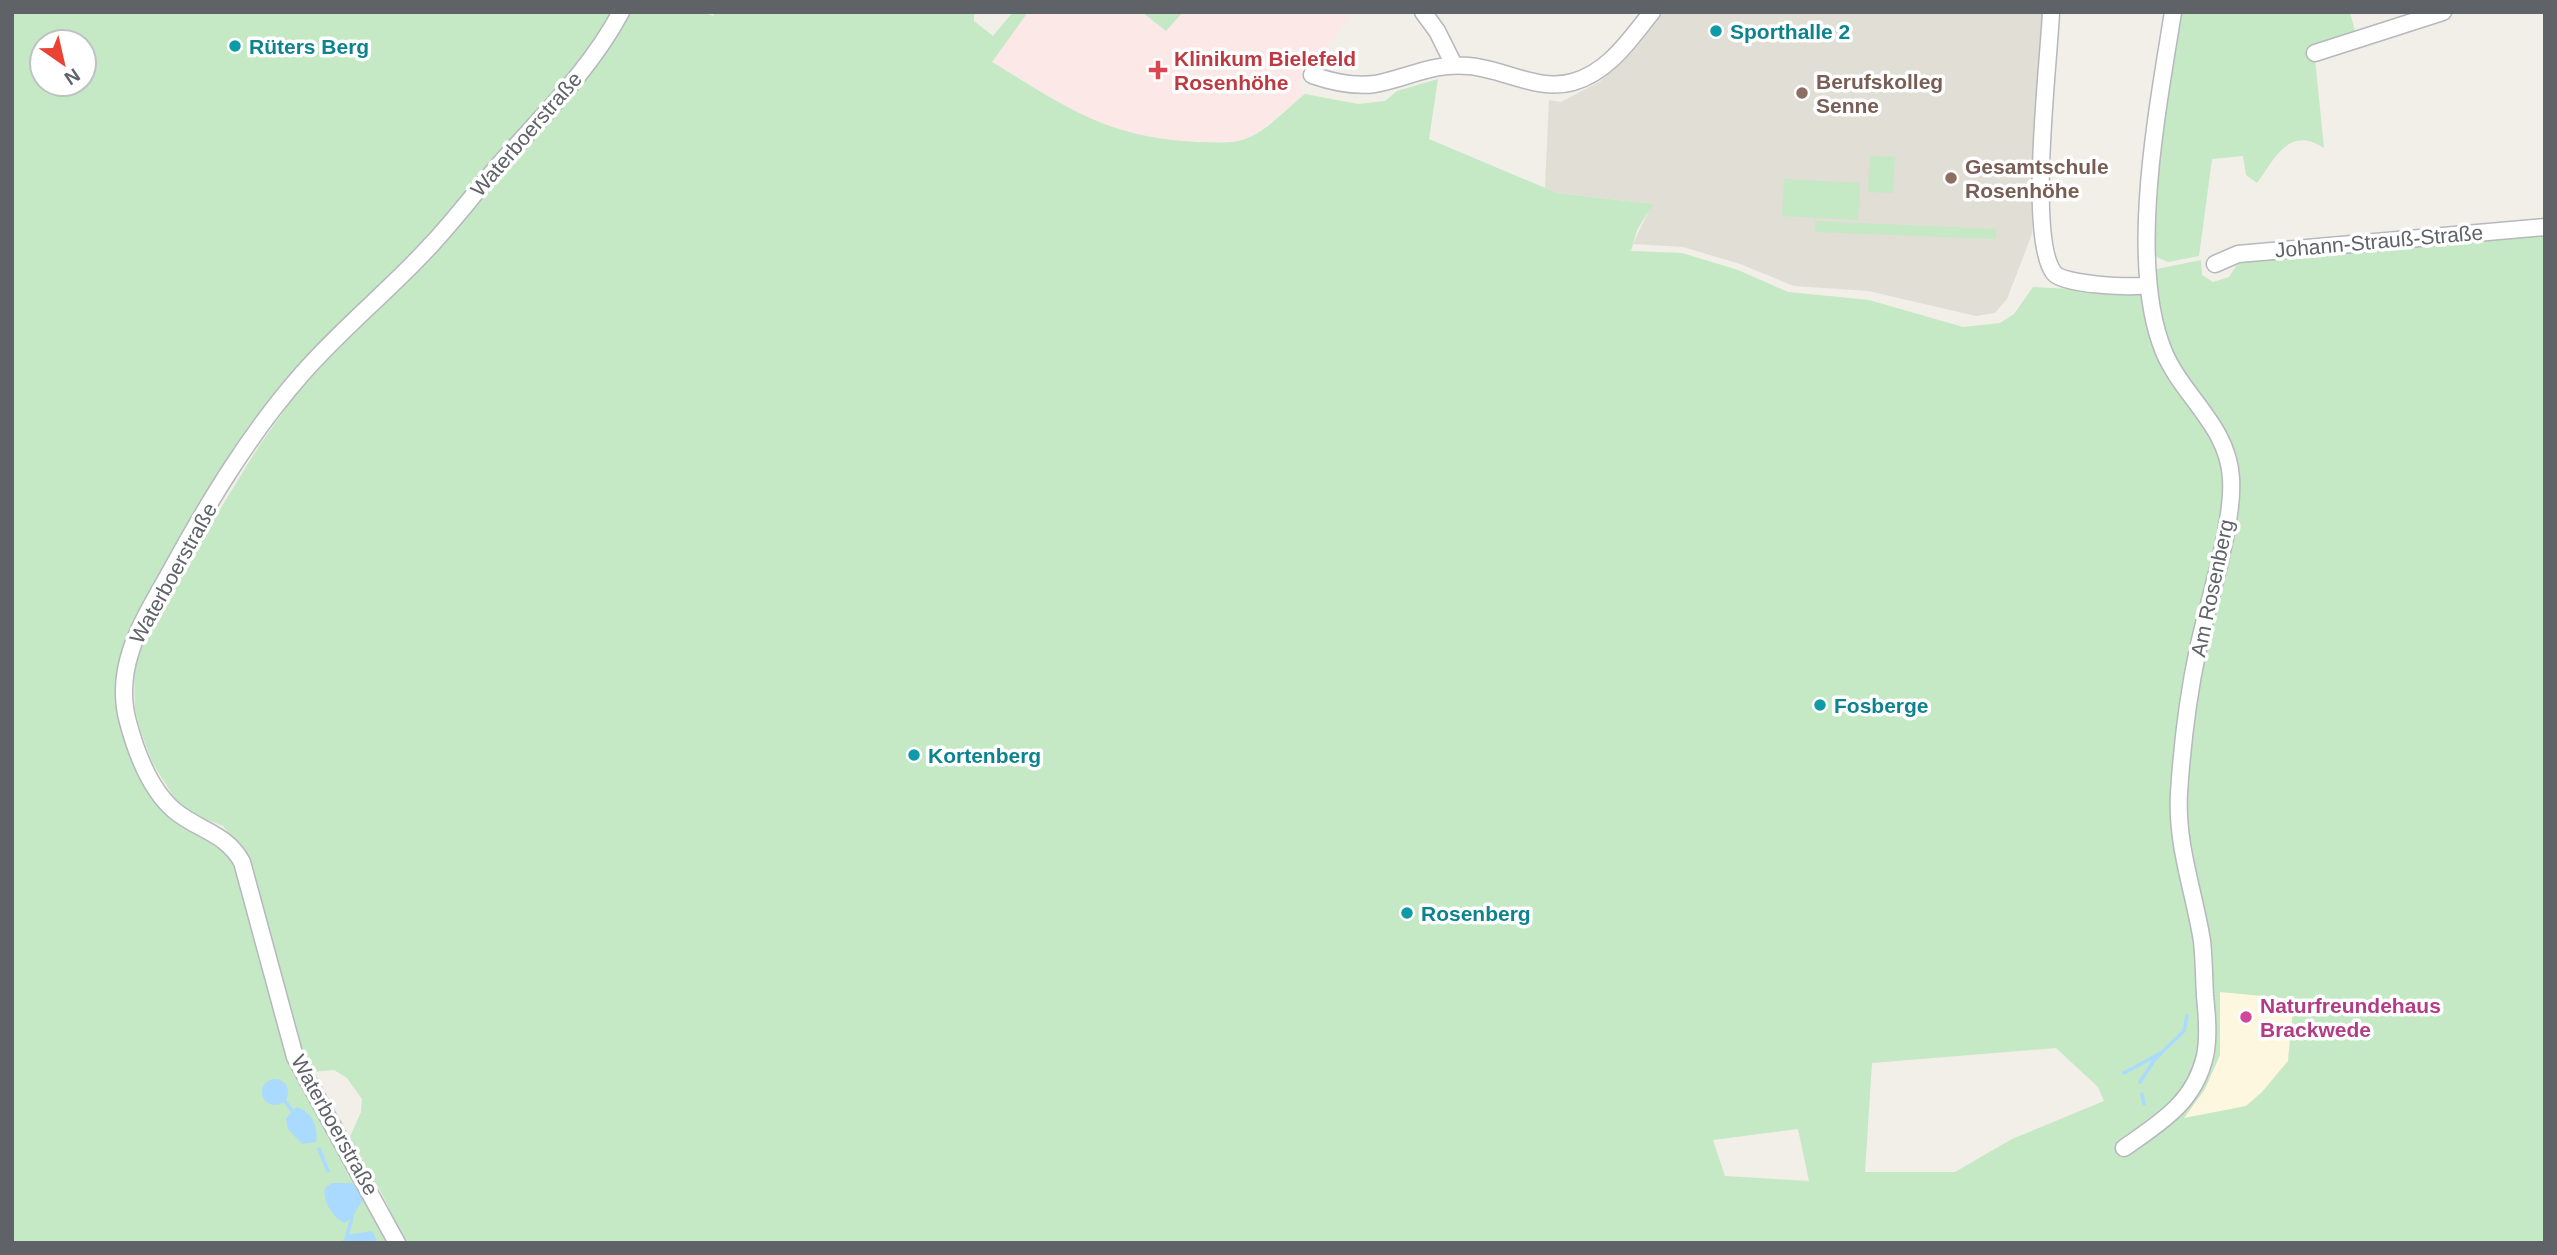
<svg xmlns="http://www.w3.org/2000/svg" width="2557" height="1255" font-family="Helvetica,sans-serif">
<rect width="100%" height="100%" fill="#f1efe8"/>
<path fill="#fef7e0" d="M 2220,992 L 2294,998 L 2288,1061 L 2262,1092 L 2246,1106 L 2183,1119 L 2205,1089 L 2220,1055 Z"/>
<path fill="#e1ded6" d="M 1663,12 L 2046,12 L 2032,234 L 2007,299 L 1995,313 L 1976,316 L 1868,291 L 1794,286 L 1740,264 L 1683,247 L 1633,244 L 1652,204 L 1557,193 L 1545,188 L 1549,100 L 1561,102 L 1599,82 L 1623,61 Z"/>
<path fill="#fce8e6" d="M 1028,12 L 1354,12 L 1297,86 L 1305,94 L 1255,134 L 1232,143 L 1167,140 L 1128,133 L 1081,116 L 991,61 Z"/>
<path fill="#c5e8c5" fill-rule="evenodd" d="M 12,12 L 614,12 L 575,71 L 431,235 L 343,321 L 171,556 L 117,704 L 124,734 L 163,809 C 182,834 215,838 233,863 L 285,1054 L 392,1243 L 12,1243 ZM 42,42 L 84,42 L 84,84 L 42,84 Z
M 627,12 L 705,12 L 713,16 L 716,12 L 974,12 L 974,21 L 993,36 L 1013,12 L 1028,12 L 992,62 C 1066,107 1107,138 1198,142 C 1216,142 1233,145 1250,137 C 1270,128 1288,107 1305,94 L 1358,104 L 1385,101 L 1397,91 L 1438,79 L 1429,139 L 1557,193 L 1653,204 L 1637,230 L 1631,251 L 1682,253 L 1738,270 L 1788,292 L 1869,300 L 1963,327 L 2000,323 L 2014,314 L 2033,287 L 2142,293 L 2157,353 L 2185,374 L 2170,349 L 2161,319 L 2152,270 L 2201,260 L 2202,275 L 2213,282 L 2229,277 L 2236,266 L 2245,260 L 2545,234 L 2545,1243 L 406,1243 L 381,1192 L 349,1139 L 361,1112 L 362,1099 L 347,1078 L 334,1070 L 312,1072 L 302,1053 L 244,853 L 223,826 L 189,812 L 178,804 L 152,762 L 140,729 L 135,710 L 134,676 L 138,656 L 161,605 L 259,446 L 301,387 L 356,328 ZM 2220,992 L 2294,999 L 2288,1061 L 2262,1092 L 2246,1106 L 2184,1118 L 2205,1089 L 2220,1055 ZM 2056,1048 L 2098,1087 L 2104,1101 L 2012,1139 L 1955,1172 L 1865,1172 L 1872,1063 ZM 1798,1129 L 1809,1181 L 1725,1176 L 1713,1140 Z
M 1142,12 L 1183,12 L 1166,31 Z
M 2180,12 L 2350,12 L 2356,35 L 2315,59 L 2324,148 C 2289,125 2275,158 2257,183 L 2246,175 L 2243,156 L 2212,159 L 2199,256 L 2168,262 L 2152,255 L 2159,159 Z
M 1870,156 L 1895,157 L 1893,193 L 1868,192 Z
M 1784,179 L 1860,183 L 1858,220 L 1782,216 Z
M 1815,221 L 1996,229 L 1996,239 L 1815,232 Z"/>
<path fill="#aadaff" d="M262 1092a13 13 0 1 1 26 0a13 13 0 1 1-26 0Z
M 296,1107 C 311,1111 319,1126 316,1142 L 302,1144 L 288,1129 L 286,1119 Z
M 332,1183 L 352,1183 L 364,1198 L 352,1218 L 344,1223 C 333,1217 322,1201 325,1188 Z
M 372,1231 L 378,1243 L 341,1243 L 347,1235 Z"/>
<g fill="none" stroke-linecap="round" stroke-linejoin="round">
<path stroke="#aadaff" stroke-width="3.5" d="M 2124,1073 L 2159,1054
M 2140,1082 L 2155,1059 L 2184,1031 L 2187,1016
M 2142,1094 L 2144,1104
M 285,1101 L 293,1112
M 319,1149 L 328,1171
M 349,1243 L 347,1235 L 352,1218 L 350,1215"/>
<g stroke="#b5b8bc" stroke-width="19">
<path id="minor" d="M 1423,12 L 1437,31 L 1454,65
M 2051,12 C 2049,62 2027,238 2054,273 C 2063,285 2132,288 2148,285
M 2315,53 L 2443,12
M 1312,75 C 1332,82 1353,87 1375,84 C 1407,78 1435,62 1469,66 C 1504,69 1538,92 1573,82 C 1609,72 1630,39 1652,12
M 2215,264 L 2238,254 L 2545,227
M 2124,1148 C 2161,1122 2194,1103 2205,1056 C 2209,1037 2207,1015 2205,996 C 2204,978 2204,959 2202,941 C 2194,891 2176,845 2179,793 C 2182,746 2188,696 2198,649 C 2208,601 2234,525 2231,478 C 2228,426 2183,397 2164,352 C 2127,263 2158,107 2173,12
M 397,1243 L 295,1057 L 242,862 C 226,833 198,830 175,811 C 150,790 136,752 128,722 C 113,667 142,622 168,576 C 206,506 249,434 302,374 C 342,328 390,290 431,245 C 460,214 485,179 515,147 C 554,104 593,64 621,12"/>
</g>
<use href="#minor" stroke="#fff" stroke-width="16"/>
</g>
<g fill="#0f9aa8" stroke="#fff" stroke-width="2.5">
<circle cx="1716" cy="31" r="7"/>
<circle cx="235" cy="46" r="7"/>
<circle cx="1820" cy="705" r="7"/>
<circle cx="914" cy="755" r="7"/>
<circle cx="1407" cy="913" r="7"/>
</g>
<path fill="#e0444e" stroke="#fff" stroke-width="2.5" d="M1154.5 59.5h7v7h7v7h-7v7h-7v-7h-7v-7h7z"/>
<g fill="#8d6e63" stroke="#fff" stroke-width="2.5">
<circle cx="1802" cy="93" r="7"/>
<circle cx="1951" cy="178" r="7"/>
</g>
<circle fill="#d1479c" stroke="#fff" stroke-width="2.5" cx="2246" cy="1017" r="7"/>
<g text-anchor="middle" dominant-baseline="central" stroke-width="7" stroke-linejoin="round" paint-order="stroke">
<g font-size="21" font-weight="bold" fill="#0d838f" stroke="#fff" text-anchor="start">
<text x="1730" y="31">Sporthalle 2</text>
<text x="249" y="46">Rüters Berg</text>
<text x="1834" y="705">Fosberge</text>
<text x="928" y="755">Kortenberg</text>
<text x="1421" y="913">Rosenberg</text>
</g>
<g font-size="21" font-weight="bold" fill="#be3a42" stroke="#fff" text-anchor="start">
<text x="1174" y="58">Klinikum Bielefeld<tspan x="1174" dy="24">Rosenhöhe</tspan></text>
</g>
<g font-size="21" font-weight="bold" fill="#785e54" stroke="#fff" text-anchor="start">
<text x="1816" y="81">Berufskolleg<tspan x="1816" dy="24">Senne</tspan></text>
<text x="1965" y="166">Gesamtschule<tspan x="1965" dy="24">Rosenhöhe</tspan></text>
</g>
<g font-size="21" fill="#5f6368" stroke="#fff">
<text transform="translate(526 134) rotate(-49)">Waterboerstraße</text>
<text transform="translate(2379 241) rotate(-5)">Johann-Strauß-Straße</text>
<text transform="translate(173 573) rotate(-61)">Waterboerstraße</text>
<text transform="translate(2212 588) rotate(-78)">Am Rosenberg</text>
<text transform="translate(335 1125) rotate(61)">Waterboerstraße</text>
</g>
<g font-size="21" font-weight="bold" fill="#b23c85" stroke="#fff" text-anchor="start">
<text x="2260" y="1005">Naturfreundehaus<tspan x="2260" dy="24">Brackwede</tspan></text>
</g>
</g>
<rect width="2557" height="1255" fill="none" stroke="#5f6368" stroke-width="28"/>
<g transform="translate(63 63) rotate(146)"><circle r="33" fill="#ffffff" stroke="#bfc1c3" stroke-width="2"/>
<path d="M0-5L12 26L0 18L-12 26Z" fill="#ea4335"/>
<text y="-10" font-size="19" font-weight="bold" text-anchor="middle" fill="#5f6368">N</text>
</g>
</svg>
